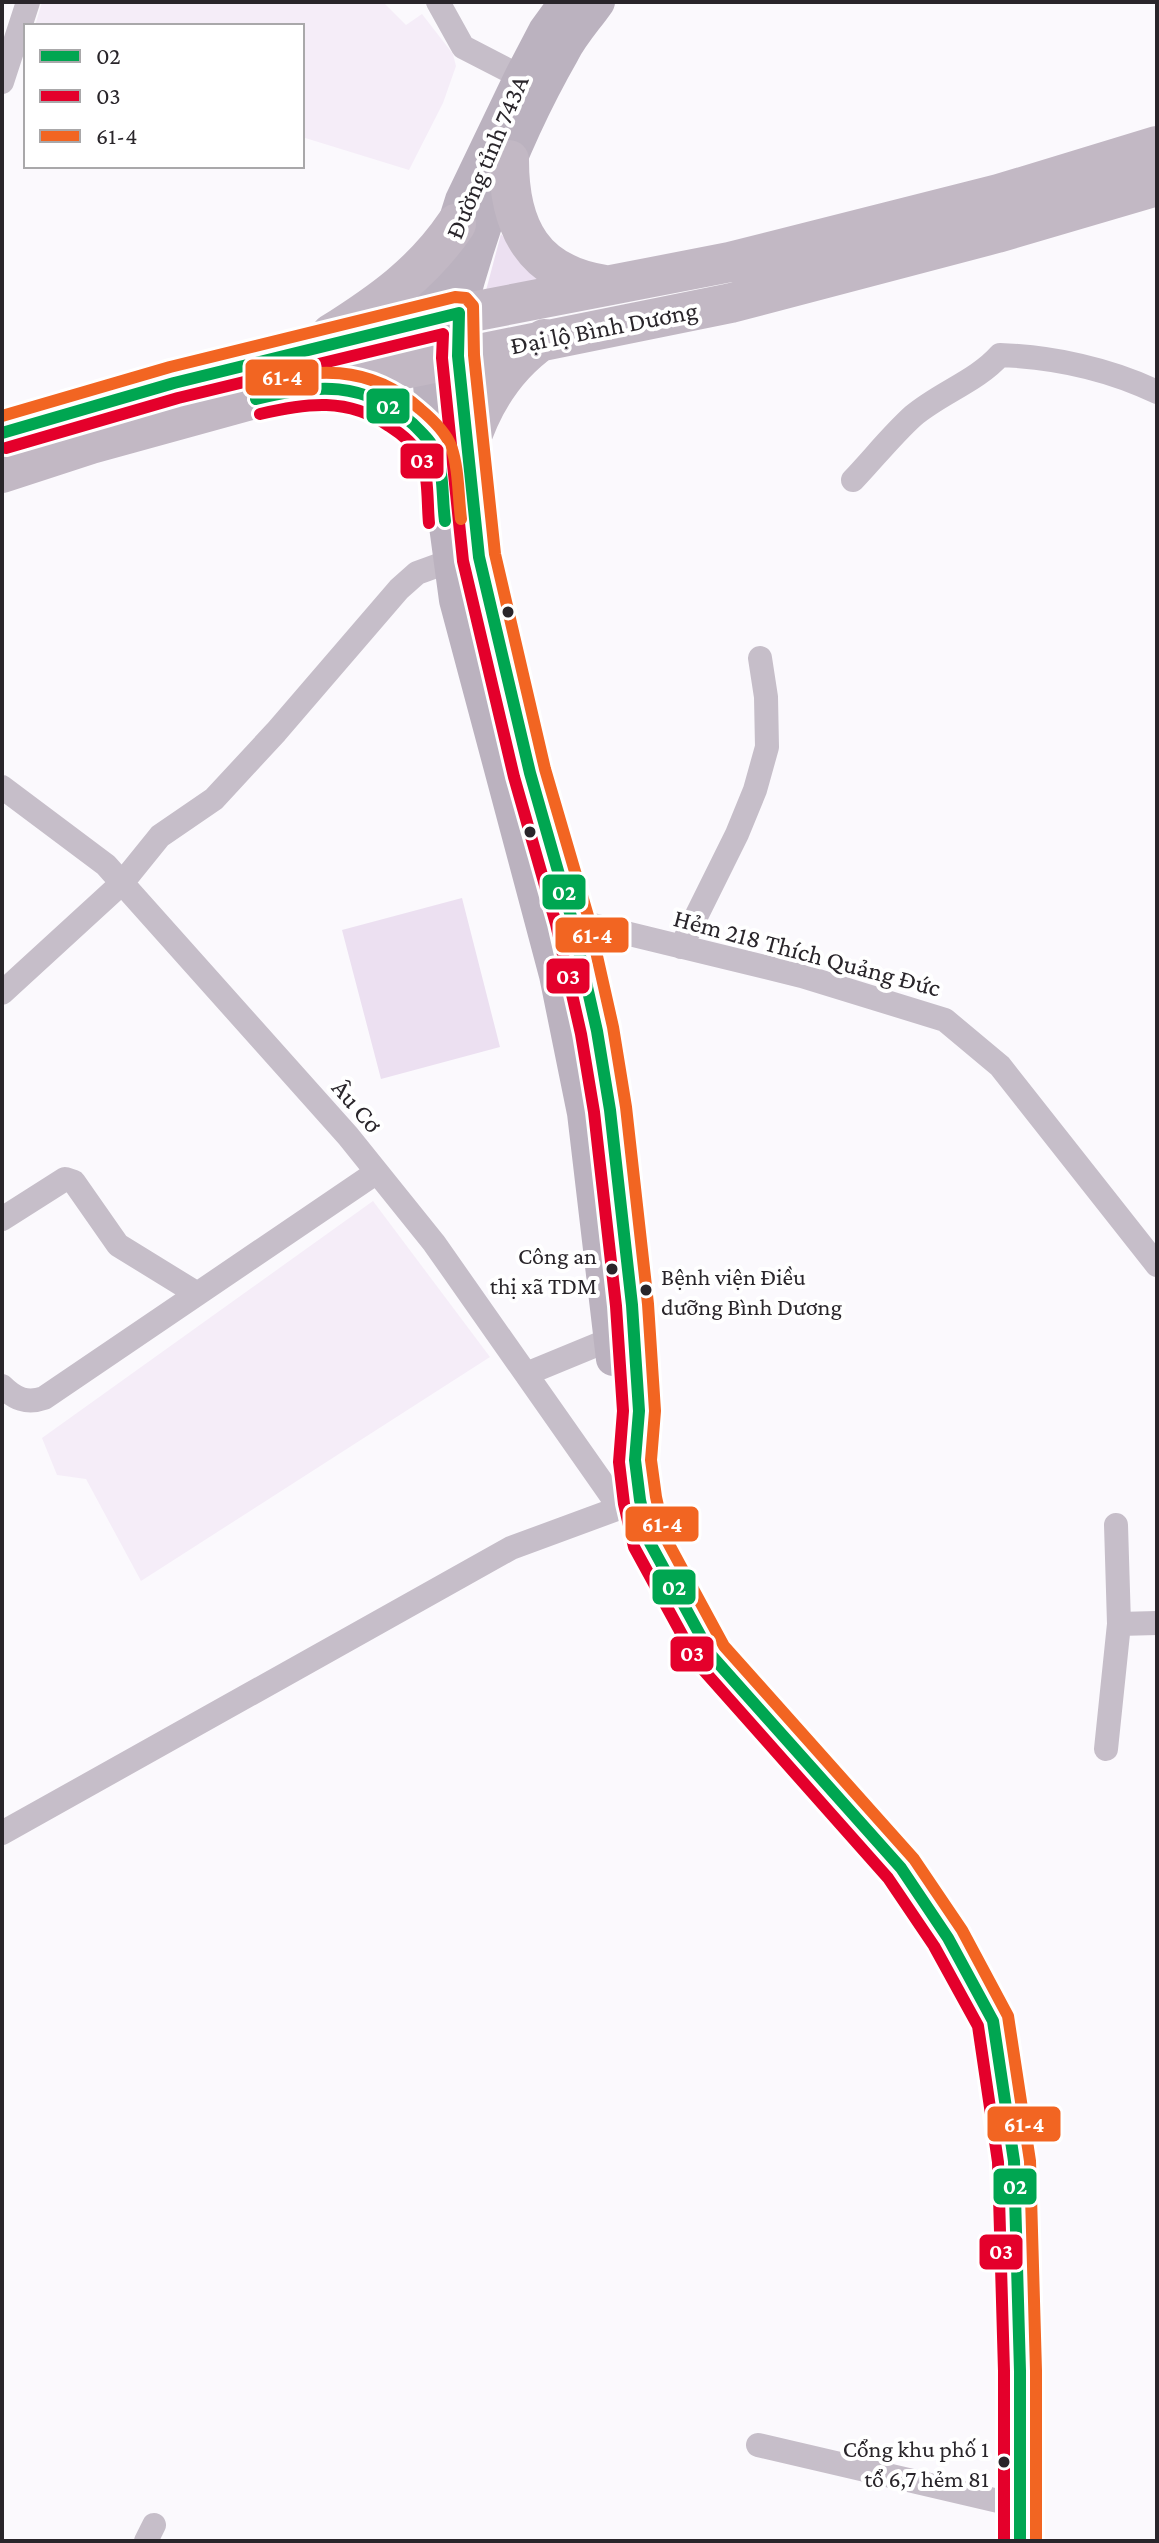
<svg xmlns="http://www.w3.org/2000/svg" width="1159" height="2543" font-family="'Crimson Pro',serif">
<rect width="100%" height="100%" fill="#fbf9fd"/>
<path fill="#f5edf8" d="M 42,2 L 383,2 L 406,25 L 422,14 L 453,54 L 456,66 L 443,103 L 409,170 L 302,137 L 302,26 L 35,26 Z
M 373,1201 L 490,1357 L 141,1581 L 86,1479 L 57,1475 L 42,1438 Z"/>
<path fill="#ece0f1" d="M 501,234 L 544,283 L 484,298 Z
M 462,898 L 500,1047 L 381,1079 L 342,930 Z"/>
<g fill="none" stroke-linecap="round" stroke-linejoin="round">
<path stroke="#c6bec9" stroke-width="24" d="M 438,2 L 463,47 L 521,77
M 2,82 L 28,2
M 853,480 C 873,459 892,435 913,416 C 940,393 977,381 1000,355 C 1053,357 1109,369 1157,392
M 2,787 L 106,865 L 348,1136 L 434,1243 L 620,1508
M 572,920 L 802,976 L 945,1020 L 1000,1066 L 1157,1265
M 681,947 L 737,834 L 755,790 L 767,747 L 766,697 L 760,658
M 2,993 L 122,883 L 160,836 L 214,799 L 276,732 L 399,589 L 417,573 L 450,561
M 2,1219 L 65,1179 L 74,1182 L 118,1245 L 196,1293
M 526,1374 L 611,1339
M 2,1386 C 15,1399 27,1404 44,1398 L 377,1172
M 1119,1624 L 1157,1623
M 1106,1749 L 1119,1624 L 1116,1525
M 2,1833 L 511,1548 L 633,1503
M 758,2445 L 1020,2506
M 146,2541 L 154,2525"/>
<path stroke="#bbb2bf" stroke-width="34" d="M 459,313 C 482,223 516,134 563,52 C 572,34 587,18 598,2
M 430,320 L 439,273 L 462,200 L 521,77 L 545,31 L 566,2
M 458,356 L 479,557 L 530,773 L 572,920 L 597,1031 L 610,1110 L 632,1305 L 639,1411 L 635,1460 L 640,1500 L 650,1543 L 711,1655 L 901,1868 L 948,1938 L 993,2021 L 1014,2161 L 1020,2371 L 1020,2541
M 428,362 L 436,452 L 456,600 L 556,975 L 584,1113 L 613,1359"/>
<path stroke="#c2b8c4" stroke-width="40" d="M 509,160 C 509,228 533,274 605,285
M 331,334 C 380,303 423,273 456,224
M 327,388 C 378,396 404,409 436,452
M 2,433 L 174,383 L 430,320 L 730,262 L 999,194 L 1157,146
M 468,448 C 482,403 506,365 544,339
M 2,473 L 91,444 L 251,400 L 731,303 L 997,233 L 1157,186"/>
<g stroke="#fff" stroke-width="18">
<path id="bus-1" d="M 256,399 C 315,384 365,380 413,424 C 422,433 432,442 436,453 C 444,474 442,499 445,521
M 2,433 L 174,383 L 459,313 L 458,356 L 479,557 L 530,773 L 572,920 L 597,1031 L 610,1110 L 632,1305 L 639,1411 L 635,1460 L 640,1500 L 650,1543 L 711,1655 L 901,1868 L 948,1938 L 993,2021 L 1014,2161 L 1020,2371 L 1020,2541"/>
</g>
<g stroke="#fff" stroke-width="18">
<path id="bus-2" d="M 260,414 C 306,403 348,397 389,426 C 400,433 414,444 420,456 C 429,475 427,502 429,523
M 6,448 L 178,398 L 443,334 L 442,358 L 463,561 L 514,777 L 556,924 L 581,1034 L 594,1112 L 616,1306 L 623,1411 L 619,1462 L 624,1504 L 634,1547 L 698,1664 L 888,1878 L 934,1946 L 978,2026 L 998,2162 L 1004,2371 L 1004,2541"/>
</g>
<g stroke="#fff" stroke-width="18">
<path id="bus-3" d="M 252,384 C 313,368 369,363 420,409 C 432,419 445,431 451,446 C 459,469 458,495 461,519
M 2,416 L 170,367 L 455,297 L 466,298 L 473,306 L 474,355 L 495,554 L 545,769 L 588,916 L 613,1027 L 626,1107 L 648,1304 L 655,1411 L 651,1460 L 656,1497 L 665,1537 L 724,1646 L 914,1859 L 962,1930 L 1008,2016 L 1030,2161 L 1036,2371 L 1036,2541"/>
</g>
<use href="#bus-1" stroke="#00a651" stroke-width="12"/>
<use href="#bus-2" stroke="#e4002b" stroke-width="12"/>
<use href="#bus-3" stroke="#f26522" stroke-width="12"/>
</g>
<g fill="#29252a" stroke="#fff" stroke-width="3">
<circle cx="508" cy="612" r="7"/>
<circle cx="530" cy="832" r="7"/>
<circle cx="612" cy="1269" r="7"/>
<circle cx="646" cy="1290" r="7"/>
<circle cx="1004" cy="2462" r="7"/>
</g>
<g text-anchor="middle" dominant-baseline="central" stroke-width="8" stroke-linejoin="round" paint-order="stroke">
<g font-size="24" fill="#29252a" stroke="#fff" text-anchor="end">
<text x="597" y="1255">Công an<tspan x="597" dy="30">thị xã TDM</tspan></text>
<text x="661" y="1276" text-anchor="start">Bệnh viện Điều<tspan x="661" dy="30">dưỡng Bình Dương</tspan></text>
<text x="989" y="2448">Cổng khu phố 1<tspan x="989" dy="30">tổ 6,7 hẻm 81</tspan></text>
</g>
<g font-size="26" fill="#29252a" stroke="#fff">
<text transform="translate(487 157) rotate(-67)">Đường tỉnh 743A</text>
<text transform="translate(604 328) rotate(-11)">Đại lộ Bình Dương</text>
<text transform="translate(807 953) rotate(15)">Hẻm 218 Thích Quảng Đức</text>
<text transform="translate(357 1106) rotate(49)">Âu Cơ</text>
</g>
</g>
<g stroke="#fff" stroke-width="3">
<rect x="244" y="358" width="76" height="39" rx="8" fill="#f26522"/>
<rect x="365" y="387" width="46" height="38" rx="8" fill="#00a651"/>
<rect x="399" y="442" width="46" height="38" rx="8" fill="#e4002b"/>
<rect x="541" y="873" width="46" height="38" rx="8" fill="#00a651"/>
<rect x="554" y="916" width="76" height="38" rx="8" fill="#f26522"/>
<rect x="545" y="957" width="46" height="38" rx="8" fill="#e4002b"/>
<rect x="624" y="1505" width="76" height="38" rx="8" fill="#f26522"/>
<rect x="651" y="1568" width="46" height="38" rx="8" fill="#00a651"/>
<rect x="669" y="1635" width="46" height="38" rx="8" fill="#e4002b"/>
<rect x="986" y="2105" width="76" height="38" rx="8" fill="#f26522"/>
<rect x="992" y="2167" width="46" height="39" rx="8" fill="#00a651"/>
<rect x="978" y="2233" width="46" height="38" rx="8" fill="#e4002b"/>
</g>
<g font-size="22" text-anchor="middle" font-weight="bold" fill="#fff">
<text x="282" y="385">61-4</text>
<text x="388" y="414">02</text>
<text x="422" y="468">03</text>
<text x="564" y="900">02</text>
<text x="592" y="943">61-4</text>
<text x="568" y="984">03</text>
<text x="662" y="1532">61-4</text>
<text x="674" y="1595">02</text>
<text x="692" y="1661">03</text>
<text x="1024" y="2132">61-4</text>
<text x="1015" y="2194">02</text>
<text x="1001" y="2259">03</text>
</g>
<rect width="1159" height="2543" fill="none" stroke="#29252a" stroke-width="8"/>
<rect x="24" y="24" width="280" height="144" fill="#ffffff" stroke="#a9a8aa" stroke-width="2"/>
<rect x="40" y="50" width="40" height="12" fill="#00a651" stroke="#a9a8aa" stroke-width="2"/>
<text x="96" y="64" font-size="24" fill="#29252a">02</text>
<rect x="40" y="90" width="40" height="12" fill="#e4002b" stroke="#a9a8aa" stroke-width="2"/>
<text x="96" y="104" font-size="24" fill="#29252a">03</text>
<rect x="40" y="130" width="40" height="12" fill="#f26522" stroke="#a9a8aa" stroke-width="2"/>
<text x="96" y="144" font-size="24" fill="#29252a">61-4</text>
</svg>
